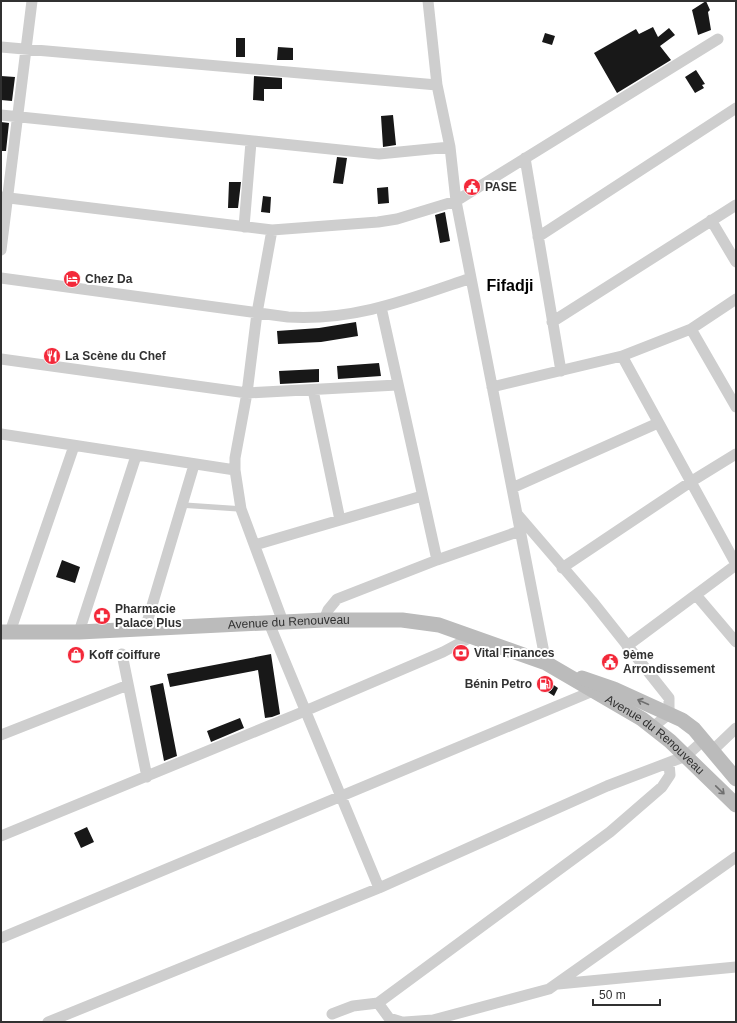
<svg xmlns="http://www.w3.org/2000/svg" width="737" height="1023" font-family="Helvetica,sans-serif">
<rect width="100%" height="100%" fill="#fff"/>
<path fill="#181818" d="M 706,1 L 710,10 L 708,12 L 711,30 L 698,35 L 692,10 Z
M 653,27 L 658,37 L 669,28 L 675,35 L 660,46 L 671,60 L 617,93 L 594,53 L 636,29 L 639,34 Z
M 545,33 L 555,36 L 552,45 L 542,42 Z
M 236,38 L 245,38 L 245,57 L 236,57 Z
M 278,47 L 293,48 L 293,60 L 277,60 Z
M 696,70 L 705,84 L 702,85 L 704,88 L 695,93 L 685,77 Z
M 1,76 L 15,77 L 12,101 L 1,100 Z
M 254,76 L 282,78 L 282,89 L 264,89 L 264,101 L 253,100 Z
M 393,115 L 396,145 L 383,147 L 381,116 Z
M 1,122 L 9,123 L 6,151 L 1,151 Z
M 337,157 L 347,158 L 343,184 L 333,183 Z
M 229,182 L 241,182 L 238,208 L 228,208 Z
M 388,187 L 389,203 L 378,204 L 377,188 Z
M 263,196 L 271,197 L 270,213 L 261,212 Z
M 445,212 L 450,241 L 440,243 L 435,215 Z
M 356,322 L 358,336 L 321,342 L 278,344 L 277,331 L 319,328 Z
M 379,363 L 381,376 L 338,379 L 337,366 Z
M 319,369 L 319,382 L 280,384 L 279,371 Z
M 62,560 L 80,567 L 75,583 L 56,577 Z
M 271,654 L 280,714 L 272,717 L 265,718 L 258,670 L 170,687 L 167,674 Z
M 542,677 L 558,688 L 554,696 L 537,685 Z
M 163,683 L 177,756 L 164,761 L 150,686 Z
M 240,718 L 244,728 L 211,742 L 207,731 Z
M 87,827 L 94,842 L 81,848 L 74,833 Z"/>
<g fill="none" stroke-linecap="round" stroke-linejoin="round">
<path stroke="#cecece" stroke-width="5.5" d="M 182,505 L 241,509"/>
<path stroke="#cecece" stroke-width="11" d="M 428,1 L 437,85 L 450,147 L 456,201 L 546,663
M 1,47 L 437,85
M 1,115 L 379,154 L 450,147
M 525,158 L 561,371
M 1,197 L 272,230 L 378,222 L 397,219 L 456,201 L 718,39
M 711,220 L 736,262
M 244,227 L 251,142
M 272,230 L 257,313 L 247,393 L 235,458 L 235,470 L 241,509 L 283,622
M 538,237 L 736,108
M 1,250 L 32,1
M 1,278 L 288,317 C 355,321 409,299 471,278
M 381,307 L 437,560
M 552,322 L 736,205
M 691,329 L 736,407
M 622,356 L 736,564
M 1,359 L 247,393 L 397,385
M 492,387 L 622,356 L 691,329 L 736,299
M 313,390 L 340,520
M 1,434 L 235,470
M 512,488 L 658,423
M 518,515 L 592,601 L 669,698 L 669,714 L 654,726
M 255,545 L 422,496
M 562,568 L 692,481 L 736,454
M 696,595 L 736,642
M 324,620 L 328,610 L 337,599 L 437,560 L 520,531
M 269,623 L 379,888
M 145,629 L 194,465
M 10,632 L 74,446
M 79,632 L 136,456
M 627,646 L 736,565
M 122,654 L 147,777
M 1,735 L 128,685
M 712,751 L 736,728
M 1,836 L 305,711 L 443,652 L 473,636
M 1,938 L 593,691
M 558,984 L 736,967
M 378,1003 L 389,1018 L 402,1022
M 332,1014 L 353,1006 L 378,1003 L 610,832 L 662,787 L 670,775 L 669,763
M 48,1022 L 379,888 L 607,786 L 686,756 L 704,740
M 405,1022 L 433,1020 L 549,989 L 736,857"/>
<g stroke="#bbb" stroke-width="15">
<path id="s1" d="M 1,632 L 79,632 L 324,620 L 402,620 L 439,625 L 546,663 L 642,719 L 670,741 L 736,805"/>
<path d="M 582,678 L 614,689 L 682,720 L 694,729 L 736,779"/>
</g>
</g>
<defs><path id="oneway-shaft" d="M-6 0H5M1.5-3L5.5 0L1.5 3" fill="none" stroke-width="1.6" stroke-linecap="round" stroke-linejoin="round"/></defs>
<g stroke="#6f6f6f">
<use href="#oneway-shaft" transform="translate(643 702) rotate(-156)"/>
<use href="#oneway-shaft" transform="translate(720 790) rotate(44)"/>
</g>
<defs>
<g id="civic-disc" transform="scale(0.9)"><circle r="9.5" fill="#f3293a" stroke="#fff"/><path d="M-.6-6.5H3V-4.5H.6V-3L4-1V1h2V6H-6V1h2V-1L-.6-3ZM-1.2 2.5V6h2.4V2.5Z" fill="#fff"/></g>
<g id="hotel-disc" transform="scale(0.9)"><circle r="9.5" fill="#f3293a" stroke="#fff"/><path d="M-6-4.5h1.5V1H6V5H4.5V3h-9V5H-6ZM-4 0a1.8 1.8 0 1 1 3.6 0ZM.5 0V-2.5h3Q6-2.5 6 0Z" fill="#fff"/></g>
<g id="restaurant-disc" transform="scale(0.9)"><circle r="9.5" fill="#f3293a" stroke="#fff"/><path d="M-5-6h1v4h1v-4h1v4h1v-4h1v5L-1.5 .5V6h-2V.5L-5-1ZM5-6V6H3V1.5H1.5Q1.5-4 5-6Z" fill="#fff"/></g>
<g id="pharmacy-disc" transform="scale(0.9)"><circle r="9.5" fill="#f3293a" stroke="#fff"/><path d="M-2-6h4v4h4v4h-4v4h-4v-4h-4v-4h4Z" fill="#fff"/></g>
<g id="bank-disc" transform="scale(0.9)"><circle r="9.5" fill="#f3293a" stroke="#fff"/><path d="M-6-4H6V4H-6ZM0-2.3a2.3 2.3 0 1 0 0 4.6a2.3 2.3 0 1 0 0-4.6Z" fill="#fff"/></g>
<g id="shop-disc" transform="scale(0.9)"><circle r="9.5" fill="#f3293a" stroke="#fff"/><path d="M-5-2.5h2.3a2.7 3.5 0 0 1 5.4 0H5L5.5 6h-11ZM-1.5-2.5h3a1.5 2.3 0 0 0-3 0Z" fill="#fff"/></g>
<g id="fuel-disc" transform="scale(0.9)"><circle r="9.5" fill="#f3293a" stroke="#fff"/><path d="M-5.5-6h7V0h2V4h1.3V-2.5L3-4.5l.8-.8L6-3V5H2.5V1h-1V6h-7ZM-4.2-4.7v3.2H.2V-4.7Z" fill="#fff"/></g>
</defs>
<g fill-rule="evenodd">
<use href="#civic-disc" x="472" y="187"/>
<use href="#hotel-disc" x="72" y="279"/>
<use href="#restaurant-disc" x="52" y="356"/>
<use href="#pharmacy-disc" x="102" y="616"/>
<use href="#bank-disc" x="461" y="653"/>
<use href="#shop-disc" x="76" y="655"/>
<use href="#civic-disc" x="610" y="662"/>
<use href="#fuel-disc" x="545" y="684"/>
</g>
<g text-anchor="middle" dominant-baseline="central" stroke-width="4" stroke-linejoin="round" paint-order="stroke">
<g font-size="12" font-weight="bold" fill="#313131" stroke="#fff" text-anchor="start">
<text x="485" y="187">PASE</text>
<text x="85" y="279">Chez Da</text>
<text x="65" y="356">La Scène du Chef</text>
<text x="115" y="609">Pharmacie<tspan x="115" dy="14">Palace Plus</tspan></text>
<text x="474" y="653">Vital Finances</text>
<text x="89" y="655">Koff coiffure</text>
<text x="623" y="655">9ème<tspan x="623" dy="14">Arrondissement</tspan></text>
<text x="532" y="684" text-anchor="end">Bénin Petro</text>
</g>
<g font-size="12" fill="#313131" stroke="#fff">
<text stroke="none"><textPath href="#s1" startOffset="288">Avenue du Renouveau</textPath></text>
<text stroke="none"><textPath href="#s1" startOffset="683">Avenue du Renouveau</textPath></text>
</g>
<g font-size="16" font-weight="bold" fill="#000" stroke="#fff">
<text x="510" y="285">Fifadji</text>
</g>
</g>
<rect width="737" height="1023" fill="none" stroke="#313131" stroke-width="4"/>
<path d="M593 999v6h67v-6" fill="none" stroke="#313131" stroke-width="2"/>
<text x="599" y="999" font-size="12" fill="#313131" stroke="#ffffff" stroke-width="3" paint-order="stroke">50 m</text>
</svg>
